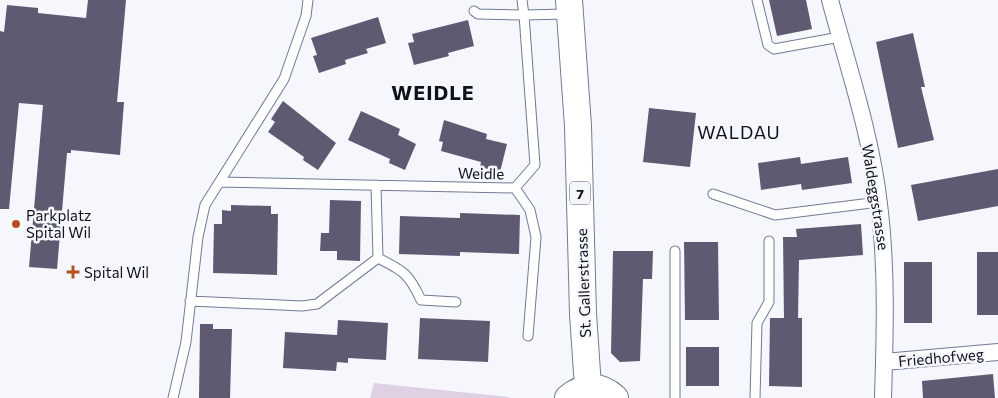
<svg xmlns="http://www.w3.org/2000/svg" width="998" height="398" font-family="Commissioner,sans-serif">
<rect width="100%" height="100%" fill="#f5f7fd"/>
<path fill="#e0d0e3" d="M 374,383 L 509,397 L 510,398 L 370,398 Z"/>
<path fill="#5f5a72" d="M 88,0 L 126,0 L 117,102 L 124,102 L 120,155 L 71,150 L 71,153 L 67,153 L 57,269 L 29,267 L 43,105 L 19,103 L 9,209 L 0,209 L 0,31 L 4,32 L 7,5 L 38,8 L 38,13 L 86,18 Z
M 769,0 L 806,0 L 812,29 L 777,36 Z
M 378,17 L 386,43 L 366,49 L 368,53 L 345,60 L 346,64 L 319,73 L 313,56 L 317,55 L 311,38 Z
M 468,20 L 474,46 L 448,53 L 449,56 L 414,65 L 408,43 L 414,42 L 412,34 Z
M 913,33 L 925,87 L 921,87 L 934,140 L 898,148 L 876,42 Z
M 283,101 L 336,143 L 318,170 L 303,160 L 304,157 L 268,132 L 275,122 L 271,119 Z
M 649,108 L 696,113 L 690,167 L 643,162 Z
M 361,111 L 400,129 L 398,135 L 416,144 L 405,170 L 389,163 L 390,159 L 348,140 Z
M 444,120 L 487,134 L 486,139 L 507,144 L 500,172 L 480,167 L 481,162 L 441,151 L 443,142 L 439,141 Z
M 800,157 L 801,164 L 848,157 L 852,183 L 802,190 L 801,184 L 761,190 L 758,163 Z
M 998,169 L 998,206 L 918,221 L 911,185 Z
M 330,200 L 361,201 L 360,261 L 337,260 L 337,251 L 320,251 L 321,233 L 329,233 Z
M 231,205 L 271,206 L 271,214 L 278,214 L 277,275 L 213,273 L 214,224 L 222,224 L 222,210 L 231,211 Z
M 460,213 L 520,215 L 519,254 L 460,252 L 460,256 L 399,254 L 400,216 L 460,218 Z
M 861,224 L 863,255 L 799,260 L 798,318 L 802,318 L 802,387 L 769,386 L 770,318 L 784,318 L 783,237 L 797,237 L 796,229 Z
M 684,242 L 718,242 L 719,320 L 685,320 Z
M 613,251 L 653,251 L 652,279 L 643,279 L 640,361 L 620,362 L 611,353 Z
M 977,252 L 998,252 L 998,315 L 977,315 Z
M 904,262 L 932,262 L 932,323 L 904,323 Z
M 420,318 L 490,321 L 488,362 L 418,359 Z
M 338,320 L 388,323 L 386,360 L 348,358 L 348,363 L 337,362 L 336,371 L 283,368 L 285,332 L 337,335 Z
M 200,324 L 213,324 L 213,329 L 232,329 L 230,398 L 199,398 Z
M 686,347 L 719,347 L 719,386 L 686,386 Z
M 993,374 L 995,398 L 923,398 L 922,381 Z"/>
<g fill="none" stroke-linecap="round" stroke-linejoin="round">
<g stroke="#717b94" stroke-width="11">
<path id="lane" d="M 757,0 L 768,45 L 774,49 L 840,37
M 474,11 L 478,14 L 524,15 L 522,0
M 220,182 L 515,188 L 535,165 L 524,15 L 567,14
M 515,188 L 530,210 L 536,237 L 528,336
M 713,194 L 775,215 L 879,202
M 675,251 L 675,398
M 378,258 C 404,271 409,274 421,300 L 456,302
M 190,301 L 302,306 L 317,304 L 378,258 L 376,185
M 173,398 L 186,342 L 198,237 L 205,205 L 284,79 L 306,16 L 308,0
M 755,398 L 757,323 L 769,302 L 769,241"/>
</g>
<g stroke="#717b94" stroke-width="18">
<path id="street" d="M 830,0 C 848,67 871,134 879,204 C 887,268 885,333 883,398
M 884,362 L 998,352"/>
</g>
<g stroke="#717b94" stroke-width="28">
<path id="primary" d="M 569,0 L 578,126 L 583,314 L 588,387
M 568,398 C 583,385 600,384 615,398"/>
</g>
<use href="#lane" stroke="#fff" stroke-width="9"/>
<use href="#street" stroke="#fff" stroke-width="16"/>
<use href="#primary" stroke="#fff" stroke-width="26"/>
</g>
<g fill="#b65022" stroke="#f5f7fd" stroke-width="2">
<circle cx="16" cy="224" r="5"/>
<path d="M70.5 264.5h5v5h5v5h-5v5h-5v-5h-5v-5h5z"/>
</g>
<g text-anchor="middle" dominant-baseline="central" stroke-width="5" stroke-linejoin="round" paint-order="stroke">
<rect fill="#f5f7fd" stroke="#53575f" stroke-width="1" x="570" y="181.5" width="20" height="23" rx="4"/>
<g font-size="14" font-weight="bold" fill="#0e121b">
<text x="580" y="193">7</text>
</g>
<g font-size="15" fill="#0e121b" stroke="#f5f7fd">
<text transform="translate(481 173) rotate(1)">Weidle</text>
<text transform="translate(876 197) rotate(81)">Waldeggstrasse</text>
<text transform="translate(583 283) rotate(-92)">St. Gallerstrasse</text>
<text transform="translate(941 357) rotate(-5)">Friedhofweg</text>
</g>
<g font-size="15" fill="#0e121b" stroke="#f5f7fd" text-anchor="start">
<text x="26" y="215">Parkplatz<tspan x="26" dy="17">Spital Wil</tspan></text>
<text x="84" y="272">Spital Wil</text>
</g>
<g font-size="18" letter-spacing="1" fill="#0e121b" stroke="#f5f7fd">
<text x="739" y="132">WALDAU</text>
</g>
<g font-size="20" font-weight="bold" letter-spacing="1" fill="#0e121b" stroke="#f5f7fd">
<text x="433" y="92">WEIDLE</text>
</g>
</g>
</svg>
